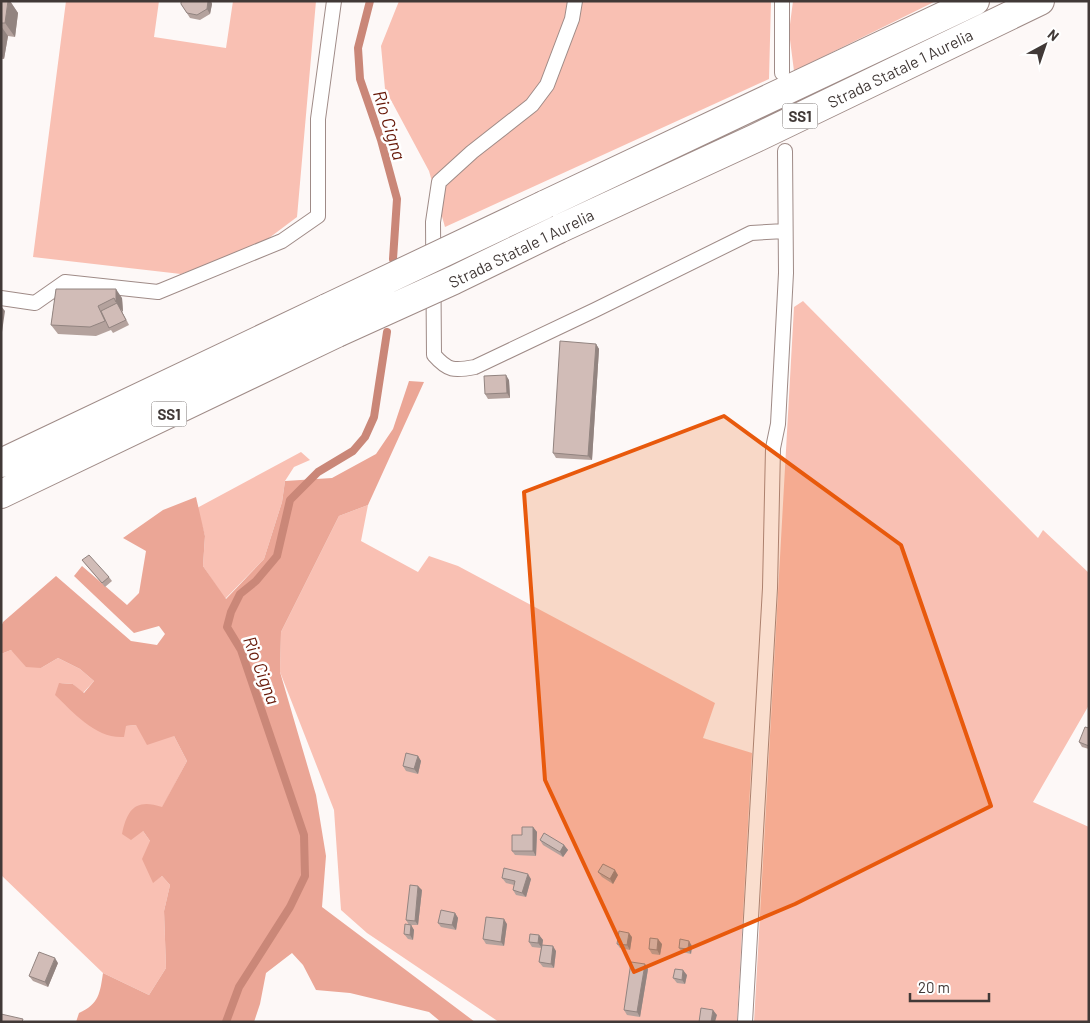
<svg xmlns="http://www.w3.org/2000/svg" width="1090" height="1023" font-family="Barlow,sans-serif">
<rect width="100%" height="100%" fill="#fdf8f7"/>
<path fill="#f9c0b3" d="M 66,1 L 159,1 L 154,37 L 226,48 L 233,1 L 316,1 L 297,217 L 261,244 L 181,274 L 33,257 Z
M 399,1 L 771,1 L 769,79 L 445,227 L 429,171 L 385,89 L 381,46 Z
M 793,1 L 936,1 L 794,71 L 789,32 Z
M 803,301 L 1038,538 L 1043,530 L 1089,573 L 1089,705 L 1033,802 L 1089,827 L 1089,1022 L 754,1022 L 794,307 Z
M 301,452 L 310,460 L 294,467 L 285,481 L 282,502 L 264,559 L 225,599 L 203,566 L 205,536 L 197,508 Z
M 368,505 L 361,541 L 418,572 L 429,556 L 458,566 L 715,703 L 703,738 L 752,753 L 737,1022 L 499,1022 L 367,933 L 341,910 L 334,810 L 280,672 L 281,632 L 339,516 Z
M 11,650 L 41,668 L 58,658 L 80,669 L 94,681 L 83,693 L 73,684 L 60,683 L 126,726 L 136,725 L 174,736 L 187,761 L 162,808 L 143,831 L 150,841 L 153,882 L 162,876 L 170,885 L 164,911 L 166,968 L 149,995 L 103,973 L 1,875 L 1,654 Z"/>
<path fill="#eba696" d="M 409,381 L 424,382 L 368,505 L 339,516 L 281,632 L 280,672 L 316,795 L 326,856 L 322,907 L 475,1022 L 441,1022 L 429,1012 L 350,993 L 316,990 L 303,965 L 292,953 L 266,973 L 260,1004 L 254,1022 L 76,1022 L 79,1013 C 99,1004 100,993 103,973 L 149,995 L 166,968 L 164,911 L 170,885 L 162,876 L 153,883 L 142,859 L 150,841 L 143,831 L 131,840 L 122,834 C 127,809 136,798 162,807 L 187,761 L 174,736 L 147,745 L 136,725 L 126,726 L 124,737 C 96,739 74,713 55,695 L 59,683 L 73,684 L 84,693 L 94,681 L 80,669 L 58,658 L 41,668 L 26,667 L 11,650 L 1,654 L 1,627 L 3,622 L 56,576 L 131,641 L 157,645 L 165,634 L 159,626 L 134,633 L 74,576 L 82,566 L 127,605 L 139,593 L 146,551 L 123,538 L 163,510 L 196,497 L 205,536 L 203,566 L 226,599 L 264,559 L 282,502 L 285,481 L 332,478 L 376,454 L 393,429 Z"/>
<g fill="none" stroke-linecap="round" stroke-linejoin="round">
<path stroke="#ca8778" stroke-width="8" d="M 370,1 L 358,48 L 360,79 L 381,140 L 397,199 L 393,259
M 226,1022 L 239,987 L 290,907 L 305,876 L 304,835 L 241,650 L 227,627 L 231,612 L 240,594 L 256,581 L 277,556 L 290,500 L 318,472 L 353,451 L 365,437 L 374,417 L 387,332"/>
<g stroke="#9f8b87" stroke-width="16">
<path id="service" d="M 575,1 L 572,19 L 547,85 L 532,105 L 472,152 L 439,182 L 433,222 L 434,355 C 448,371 454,371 475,367 L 595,310 L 751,233 L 785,231
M 782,1 L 782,73
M 1,298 L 35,303 L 65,282 L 158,292 L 282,241 L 318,216 L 318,119 L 334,1
M 745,1022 L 770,588 L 773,448 L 778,424 L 786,273 L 785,151"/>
</g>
<g stroke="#9f8b87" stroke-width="30">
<path id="trunk" d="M 544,205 L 975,1
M 559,229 L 756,138 L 1040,1
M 1,463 L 327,308
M 1,494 L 337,333"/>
</g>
<use href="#service" stroke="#fff" stroke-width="14"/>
<use href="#trunk" stroke="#fff" stroke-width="28"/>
<g stroke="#9f8b87" stroke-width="30" stroke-linecap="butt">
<path id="trunk-bridge" d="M 327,308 L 544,205
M 337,333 L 454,280 L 559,229"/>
</g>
<use href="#trunk-bridge" stroke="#fff" stroke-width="28"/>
</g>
<path fill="#b4a29d" d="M 1,1 L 10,1 L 18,13 L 15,37 L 8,36 L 4,59 L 1,59 Z
M 181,1 L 211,1 L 212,4 L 210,14 L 200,20 L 190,18 L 181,4 Z
M 56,289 L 122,298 L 123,312 L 120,308 L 129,325 L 113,333 L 111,330 L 96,336 L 58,334 L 51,325 Z
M 596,344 L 599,349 L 592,460 L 556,458 L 553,453 Z
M 509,380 L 510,398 L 488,399 L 485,394 Z
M 82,560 L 109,577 L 112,581 L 105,587 Z
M 1089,728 L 1089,749 L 1082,747 L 1079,742 Z
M 418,756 L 421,761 L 418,774 L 406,771 L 403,766 Z
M 533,827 L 537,832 L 536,856 L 515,855 L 512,851 L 522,835 Z
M 540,840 L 564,845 L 568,850 L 563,857 L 543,845 Z
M 598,872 L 618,875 L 613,884 L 602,877 Z
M 502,878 L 531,879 L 526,897 L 516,895 L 513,890 L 514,885 L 506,883 Z
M 422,890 L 418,925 L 411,925 L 414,930 L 413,940 L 408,939 L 404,934 L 409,925 L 406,920 Z
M 455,913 L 458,918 L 456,930 L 441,927 L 438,923 Z
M 507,924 L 504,946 L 486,944 L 483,939 Z
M 539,935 L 543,940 L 542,945 L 556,951 L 554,968 L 543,967 L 539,962 L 541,948 L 532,947 L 529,942 Z
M 632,937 L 630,950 L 620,948 L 617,944 Z
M 662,944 L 660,955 L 652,954 L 649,949 Z
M 692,946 L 691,954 L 682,952 L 679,948 Z
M 58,963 L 48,987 L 33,981 L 29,976 Z
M 648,969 L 640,1017 L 627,1015 L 624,1010 Z
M 687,975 L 685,984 L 677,983 L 673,978 Z"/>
<path fill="#928480" d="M 8,1 L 10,1 L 18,13 L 15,37 L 5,23 Z
M 208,1 L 211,1 L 212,4 L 210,14 L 207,9 Z
M 1,26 L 8,36 L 4,59 L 1,55 Z
M 116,289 L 122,298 L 123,312 L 120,308 L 129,325 L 116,302 Z
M 1,306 L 5,311 L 2,332 L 1,331 Z
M 596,344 L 599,349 L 592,460 L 588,456 Z
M 506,375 L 509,380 L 510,398 L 507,393 Z
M 418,756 L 421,761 L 418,774 L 414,769 Z
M 533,827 L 537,832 L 536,856 L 533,851 Z
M 564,845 L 568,850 L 563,857 L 560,852 Z
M 615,870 L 618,875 L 613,884 L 610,879 Z
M 528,874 L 531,879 L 526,897 L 522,893 Z
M 418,886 L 422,890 L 418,925 L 415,921 Z
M 455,913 L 458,918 L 456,930 L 452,925 Z
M 504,919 L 507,924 L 504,946 L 501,942 Z
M 411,925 L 414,930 L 413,940 L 410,935 Z
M 629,933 L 632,937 L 630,950 L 627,945 Z
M 539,935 L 543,940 L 542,948 L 538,943 Z
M 658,939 L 662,944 L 660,955 L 657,950 Z
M 689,941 L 692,946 L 691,954 L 688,949 Z
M 553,946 L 556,951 L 554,968 L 551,964 Z
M 55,958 L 58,963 L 48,987 L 45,982 Z
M 645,964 L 648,969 L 640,1017 L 637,1012 Z
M 683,970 L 687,975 L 685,984 L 682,980 Z
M 713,1010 L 717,1015 L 715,1022 L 711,1022 Z"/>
<path fill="#d1bcb7" stroke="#928480" d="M 1,1 L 8,1 L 5,23 L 1,23 Z
M 181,1 L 208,1 L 207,9 L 197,15 L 187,13 L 181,4 Z
M 56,289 L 116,289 L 116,302 L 114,298 L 98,306 L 105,321 L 90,327 L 51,325 Z
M 117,303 L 126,320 L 109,328 L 101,311 Z
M 560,341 L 596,344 L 588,456 L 553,453 Z
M 506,375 L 507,393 L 485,394 L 484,376 Z
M 89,555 L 109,577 L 102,583 L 82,560 Z
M 1085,727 L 1089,728 L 1089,746 L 1079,742 Z
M 406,753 L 418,756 L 414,769 L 403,766 Z
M 522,827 L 533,827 L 533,851 L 512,851 L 512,835 L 522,835 Z
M 544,833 L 564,845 L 560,852 L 540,840 Z
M 603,864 L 615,870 L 610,879 L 598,872 Z
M 504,868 L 528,874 L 522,893 L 513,890 L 515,881 L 502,878 Z
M 410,885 L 418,886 L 415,921 L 406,920 Z
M 441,910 L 455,913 L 452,925 L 438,923 Z
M 486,917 L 504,919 L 501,942 L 483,939 Z
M 405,924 L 411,925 L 410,935 L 404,934 Z
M 619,931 L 629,933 L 627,945 L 617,944 Z
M 530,934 L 539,935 L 538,943 L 529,942 Z
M 650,938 L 658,939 L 657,950 L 649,949 Z
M 680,939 L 689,941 L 688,949 L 679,948 Z
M 542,945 L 553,946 L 551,964 L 539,962 Z
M 39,952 L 55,958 L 45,982 L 29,976 Z
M 631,962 L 645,964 L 637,1012 L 624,1010 Z
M 675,969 L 683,970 L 682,980 L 673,978 Z
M 701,1008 L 713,1010 L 711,1022 L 699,1022 Z
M 1,1014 L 23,1019 L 22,1022 L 1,1022 Z"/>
<path fill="#e8590c" fill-opacity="0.2" stroke="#e8590c" stroke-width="4" stroke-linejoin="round" d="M 724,416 L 901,545 L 991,806 L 795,904 L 634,972 L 545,780 L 524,492 Z"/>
<g text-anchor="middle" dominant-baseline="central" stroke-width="5" stroke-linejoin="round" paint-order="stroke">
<g fill="#fff" stroke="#7a7473" stroke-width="1">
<rect x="782.5" y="103.5" width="35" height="25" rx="4"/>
<rect x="151.5" y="401.5" width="35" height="25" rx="4"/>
</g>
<g font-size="15" font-weight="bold" fill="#413937">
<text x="800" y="116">SS1</text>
<text x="169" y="414">SS1</text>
</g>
<g font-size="16" fill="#413937" stroke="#fff">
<text transform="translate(900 68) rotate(-26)">Strada Statale 1 Aurelia</text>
<text transform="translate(521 248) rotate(-26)">Strada Statale 1 Aurelia</text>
</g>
<g font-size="18" font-style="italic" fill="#671807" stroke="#fff">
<text transform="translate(390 125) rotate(73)">Rio Cigna</text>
<text transform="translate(262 670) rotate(69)">Rio Cigna</text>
</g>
</g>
<rect width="1090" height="1023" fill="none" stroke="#413937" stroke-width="5"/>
<g transform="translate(1045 45) rotate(40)" stroke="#ffffff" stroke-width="4" paint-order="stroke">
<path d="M0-4L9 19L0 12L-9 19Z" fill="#413937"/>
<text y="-8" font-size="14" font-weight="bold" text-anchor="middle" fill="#413937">N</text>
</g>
<path d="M910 993v8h79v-8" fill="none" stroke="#413937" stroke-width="2.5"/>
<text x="918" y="993" font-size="15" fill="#413937" stroke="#ffffff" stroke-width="4" paint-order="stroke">20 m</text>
</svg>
